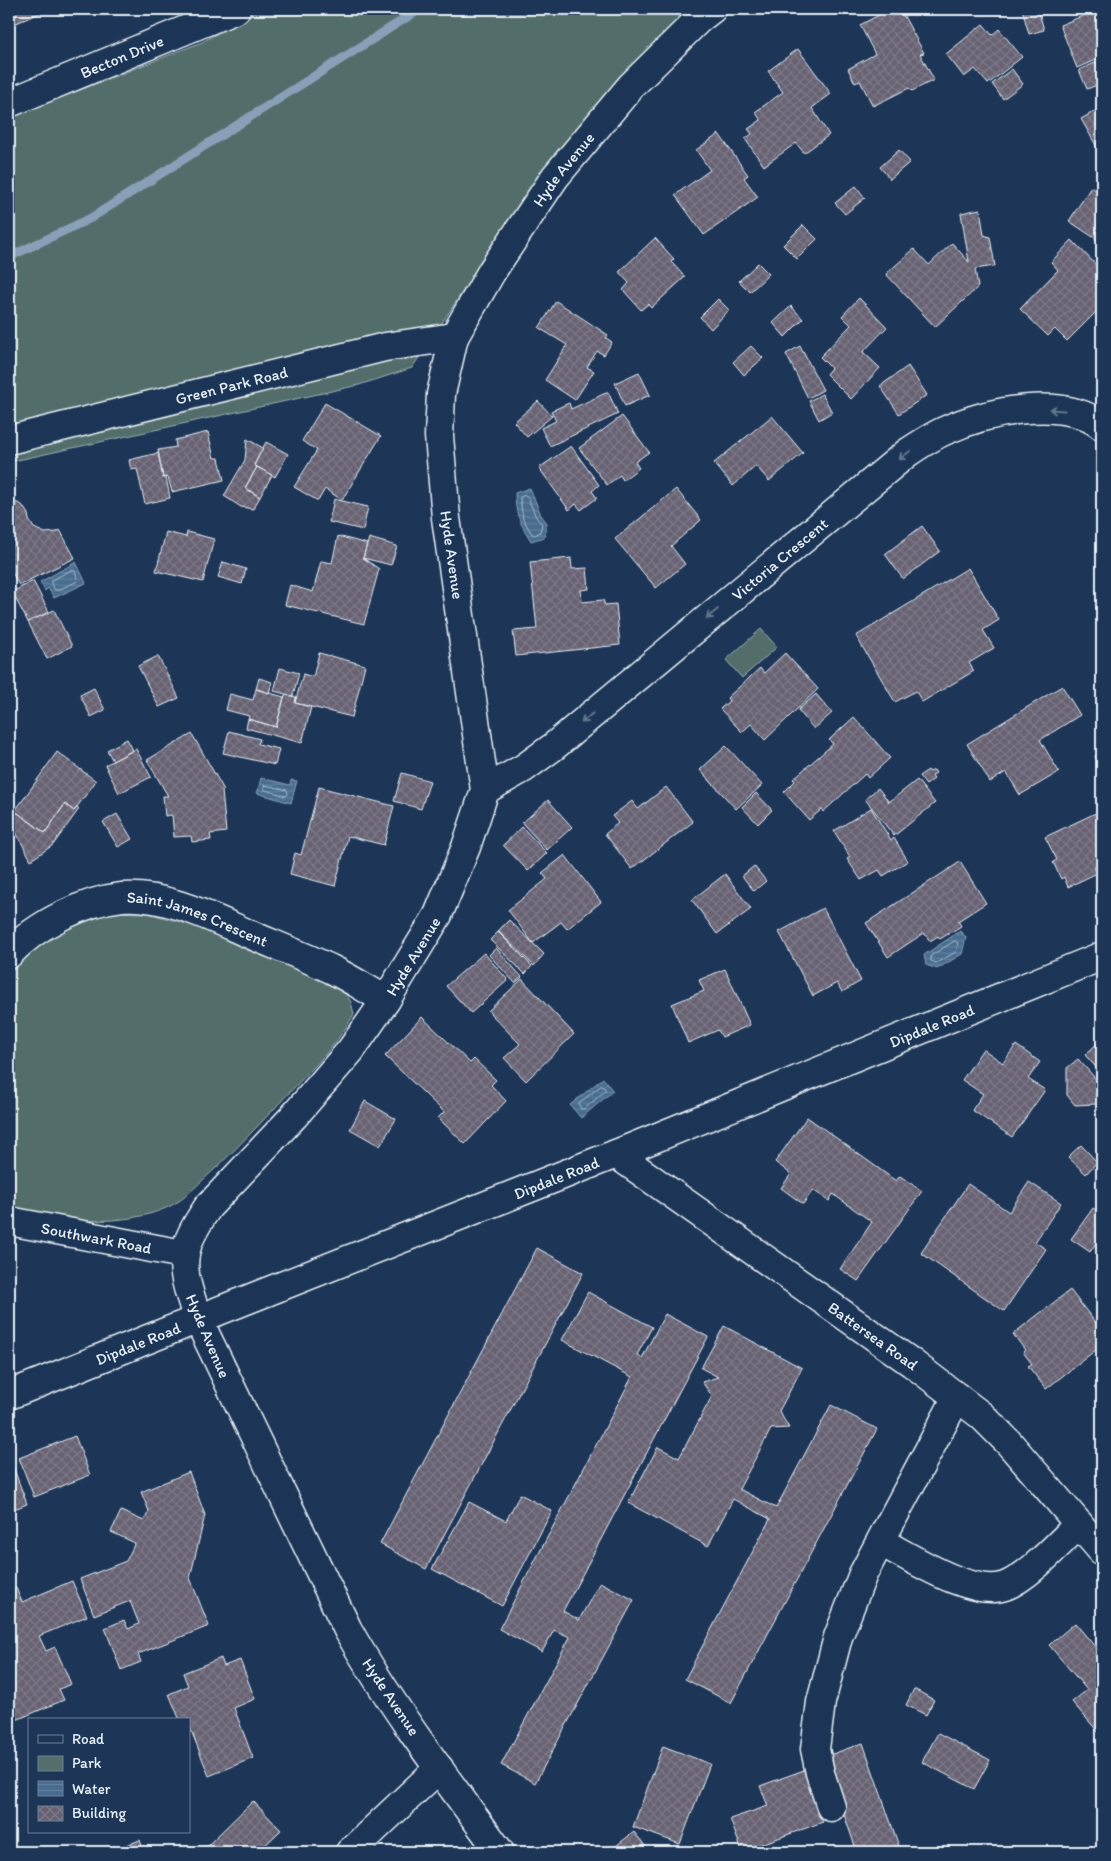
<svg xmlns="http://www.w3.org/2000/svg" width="1111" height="1861" font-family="Itim,sans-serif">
<defs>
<pattern id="water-rules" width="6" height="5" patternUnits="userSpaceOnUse" patternTransform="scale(1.25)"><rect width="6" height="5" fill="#486c8f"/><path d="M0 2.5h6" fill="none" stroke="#6281a0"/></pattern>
<pattern id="building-cross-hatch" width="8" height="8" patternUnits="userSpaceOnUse" patternTransform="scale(1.25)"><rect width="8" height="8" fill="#676273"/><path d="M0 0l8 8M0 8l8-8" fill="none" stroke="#7d7988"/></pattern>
</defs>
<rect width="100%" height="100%" fill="#1d3557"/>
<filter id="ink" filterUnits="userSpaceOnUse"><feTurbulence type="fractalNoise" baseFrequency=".02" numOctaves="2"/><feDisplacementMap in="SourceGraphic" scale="10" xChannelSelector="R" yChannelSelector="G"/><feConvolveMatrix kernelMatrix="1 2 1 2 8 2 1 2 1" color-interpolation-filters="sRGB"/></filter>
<g filter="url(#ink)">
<path fill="#536e6b" stroke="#9eb0b2" d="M 260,9 L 688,9 L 553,163 L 528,193 L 412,368 L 359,385 L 9,462 L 9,118 L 202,42 Z
M 761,629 L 777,647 L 742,678 L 726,660 Z
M 105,912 L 148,913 L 216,932 L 344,991 L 351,1002 L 354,1014 C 335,1050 301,1079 274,1109 C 251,1133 229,1157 204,1179 C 197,1185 190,1193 182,1199 C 139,1230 57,1222 9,1210 L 9,969 L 45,935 Z"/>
<path fill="url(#water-rules)" stroke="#88a1b9" d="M 530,488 L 541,515 L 547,523 L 545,537 L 531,541 C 520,523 515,514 515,493 Z
M 76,562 L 86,583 L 54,598 L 48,588 L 45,591 L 40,582 Z
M 261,778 L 290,785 L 291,780 L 297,781 L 291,803 L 257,793 Z
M 960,931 L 966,937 L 962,954 L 937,969 L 926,965 L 924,955 Z
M 603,1078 L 613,1091 L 581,1118 L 570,1105 Z"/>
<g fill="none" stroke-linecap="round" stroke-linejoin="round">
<path stroke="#a8bcce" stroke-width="1" d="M 525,495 L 527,496 L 536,517 L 542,524 L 540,532 L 535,535 L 532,534 L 523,519 L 520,498 Z
M 72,570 L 75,571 L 78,581 L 58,590 L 55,590 L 51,584 L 51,581 Z
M 265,785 L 287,790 L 288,794 L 286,796 L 265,790 L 264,788 Z
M 955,941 L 958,943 L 956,952 L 936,963 L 931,961 L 931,956 Z
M 601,1086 L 605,1088 L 605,1091 L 584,1109 L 581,1109 L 579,1104 Z"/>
<path stroke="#88a1b9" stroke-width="9" d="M 9,257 L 91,218 L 420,9"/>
</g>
<path fill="url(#building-cross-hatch)" stroke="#e8f1f8" d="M 9,9 L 50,9 L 9,26 Z
M 890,9 L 900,9 L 924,53 L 920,54 L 934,80 L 912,91 L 909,88 L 873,106 L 860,81 L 855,83 L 848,69 L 875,54 L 860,25 Z
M 1022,9 L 1038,9 L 1044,30 L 1029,34 Z
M 1100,9 L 1102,9 L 1102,57 L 1077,68 L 1060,25 Z
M 983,24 L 992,35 L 999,29 L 1022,57 L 988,84 L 975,69 L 964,77 L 946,54 Z
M 798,49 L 831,94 L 812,108 L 829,135 L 804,153 L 796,143 L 764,166 L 745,139 L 752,134 L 748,129 L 761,120 L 755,112 L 783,92 L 768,71 Z
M 1102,60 L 1102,83 L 1087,89 L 1079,70 Z
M 1012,69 L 1023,84 L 1003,99 L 992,84 Z
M 1102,107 L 1102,156 L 1081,119 Z
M 719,134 L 748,175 L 744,178 L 758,197 L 704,235 L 675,195 L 710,170 L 696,150 Z
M 899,150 L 910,162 L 890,179 L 880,167 Z
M 856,186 L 865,198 L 845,214 L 835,203 Z
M 1091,187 L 1102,194 L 1102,243 L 1069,221 Z
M 980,209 L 984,235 L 990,237 L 995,266 L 975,269 L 978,287 L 935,327 L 886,274 L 914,249 L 929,265 L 952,243 L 969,262 L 961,213 Z
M 803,225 L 817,239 L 797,259 L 783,245 Z
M 655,238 L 674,259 L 671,262 L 685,277 L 651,308 L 648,304 L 641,310 L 623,290 L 629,283 L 619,272 Z
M 1072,240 L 1102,271 L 1102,306 L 1067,341 L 1055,329 L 1048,336 L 1020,309 L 1058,270 L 1051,262 Z
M 758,263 L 769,274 L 750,292 L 739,281 Z
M 859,298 L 887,327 L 863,352 L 880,368 L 851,399 L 826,374 L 831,368 L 820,357 L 851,325 L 842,316 Z
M 718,299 L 729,310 L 711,329 L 700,317 Z
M 556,301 L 608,335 L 606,338 L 612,342 L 604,355 L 597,351 L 587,367 L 594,371 L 575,400 L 545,380 L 567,345 L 539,328 Z
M 791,306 L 803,319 L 785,337 L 773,323 Z
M 751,346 L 763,358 L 744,375 L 733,362 Z
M 800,346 L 823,390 L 808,398 L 786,354 Z
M 908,366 L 927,395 L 899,414 L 880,386 Z
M 639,372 L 650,395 L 625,406 L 615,383 Z
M 608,392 L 618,414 L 550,446 L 541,428 L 556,421 L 551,411 L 569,403 L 571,409 Z
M 822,394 L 832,412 L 819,420 L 809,401 Z
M 538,401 L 552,416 L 527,437 L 514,422 Z
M 325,403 L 381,436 L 342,500 L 325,489 L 318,501 L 294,487 L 317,450 L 302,441 Z
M 622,416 L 649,452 L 635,462 L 639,468 L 623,480 L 620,475 L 607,485 L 579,448 Z
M 772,416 L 803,453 L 769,481 L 756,466 L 733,486 L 714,463 Z
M 208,432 L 214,458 L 219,458 L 224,480 L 172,492 L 168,477 L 163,478 L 158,450 L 176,447 L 175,440 Z
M 247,439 L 263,448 L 254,465 L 257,467 L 245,488 L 260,497 L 253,509 L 241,507 L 224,496 L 245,460 Z
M 266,442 L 288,454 L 275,477 L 254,465 Z
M 571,446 L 599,485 L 592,491 L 597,498 L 581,510 L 576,504 L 569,510 L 539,468 Z
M 158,453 L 163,478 L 166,477 L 170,498 L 145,504 L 137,469 L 131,470 L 129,460 Z
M 257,467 L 272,475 L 260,497 L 245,488 Z
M 676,489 L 701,520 L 671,546 L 685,564 L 656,588 L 615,539 Z
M 334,499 L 368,507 L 363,530 L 329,522 Z
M 9,503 L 18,503 L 22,505 L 28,514 L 29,520 L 34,528 L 45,533 L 57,532 L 60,530 L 75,558 L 19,585 L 9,567 Z
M 922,526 L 940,551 L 903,579 L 885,554 Z
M 166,532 L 186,537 L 187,532 L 214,539 L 203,582 L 156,571 Z
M 338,536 L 367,544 L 363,558 L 379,569 L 364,624 L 285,605 L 290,585 L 313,592 L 321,561 L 332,563 Z
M 369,538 L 397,546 L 391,565 L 363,558 Z
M 571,558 L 572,569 L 587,568 L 589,589 L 581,590 L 582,602 L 603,600 L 605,605 L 616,604 L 620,645 L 516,656 L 513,631 L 537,629 L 530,562 Z
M 223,562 L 246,569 L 242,584 L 218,577 Z
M 968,568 L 999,620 L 983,630 L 994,648 L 969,663 L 974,671 L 922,702 L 916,691 L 895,702 L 856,636 Z
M 33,581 L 49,612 L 28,622 L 12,592 Z
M 54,610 L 72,646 L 47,659 L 28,622 Z
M 319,653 L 365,665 L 352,717 L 295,703 L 303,674 L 313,677 Z
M 785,653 L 818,689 L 765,740 L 751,724 L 742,732 L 720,709 L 729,701 L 727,698 L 760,668 L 764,673 Z
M 158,656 L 179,698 L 159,707 L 138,666 Z
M 280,668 L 299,673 L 293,696 L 274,691 Z
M 259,678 L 272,682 L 269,693 L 256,689 Z
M 1062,686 L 1080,715 L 1040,740 L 1059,772 L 1020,795 L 1006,772 L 990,782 L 967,744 Z
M 94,688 L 105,710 L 91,717 L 80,695 Z
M 256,689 L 284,697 L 276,727 L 248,719 L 249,716 L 226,710 L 230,694 L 253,700 Z
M 816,694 L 832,713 L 814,729 L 798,710 Z
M 285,695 L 296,697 L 295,703 L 311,707 L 302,743 L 246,728 L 248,719 L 276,727 Z
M 854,717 L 890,758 L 868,778 L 865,774 L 823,812 L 822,809 L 809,820 L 784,792 L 795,781 L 793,779 L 833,744 L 829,740 Z
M 229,731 L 260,739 L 258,744 L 279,749 L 275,765 L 223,753 Z
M 192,734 L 224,790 L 222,791 L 226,832 L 210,834 L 211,840 L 192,842 L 191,836 L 174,837 L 172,815 L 165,816 L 163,796 L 168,796 L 147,760 Z
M 127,739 L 133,750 L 113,761 L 107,750 Z
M 726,746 L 762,785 L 736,809 L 700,770 Z
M 136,749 L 151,777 L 119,793 L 105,765 Z
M 57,752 L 96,781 L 74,811 L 65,804 L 45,833 L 15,811 Z
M 1102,753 L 1102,784 L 1097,773 L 1102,770 L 1095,756 Z
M 928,770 L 930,772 L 934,770 L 936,773 L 932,776 L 934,779 L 926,785 L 919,776 Z
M 402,773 L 430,781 L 421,809 L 394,801 Z
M 917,780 L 935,803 L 894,836 L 865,799 L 878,788 L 889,802 Z
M 319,787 L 394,806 L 384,845 L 348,836 L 335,886 L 290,874 L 295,853 L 301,855 Z
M 666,787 L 693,822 L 632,869 L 605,834 L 618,823 L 612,816 L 632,801 L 638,809 Z
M 756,793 L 772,810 L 758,824 L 742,807 Z
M 548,800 L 572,827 L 547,850 L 522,823 Z
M 65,804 L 74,811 L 77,807 L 79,809 L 53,845 L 31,860 L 9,820 L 18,813 L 45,833 Z
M 871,808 L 891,840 L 894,838 L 908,861 L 883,876 L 879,870 L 861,880 L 847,859 L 850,857 L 834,831 Z
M 1102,810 L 1102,867 L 1101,865 L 1094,868 L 1097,873 L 1068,887 L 1064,877 L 1061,879 L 1053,862 L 1057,860 L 1045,837 Z
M 117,814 L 132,839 L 118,847 L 103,822 Z
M 522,827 L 547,853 L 528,871 L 503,845 Z
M 565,855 L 601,902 L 567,929 L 561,922 L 533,943 L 508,910 L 547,879 L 542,873 Z
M 960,862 L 986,903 L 958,921 L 961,926 L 940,939 L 938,936 L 930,941 L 924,933 L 888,957 L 866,923 Z
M 754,866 L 766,881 L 754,891 L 742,876 Z
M 725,874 L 751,909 L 717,934 L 692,900 Z
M 823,908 L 861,981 L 842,992 L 837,983 L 813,996 L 779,932 Z
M 509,920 L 544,954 L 534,966 L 498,931 Z
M 498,932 L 532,966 L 525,974 L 490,940 Z
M 496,948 L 522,977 L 515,983 L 489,955 Z
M 484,953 L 508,980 L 471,1013 L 446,986 Z
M 725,969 L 750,1025 L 722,1037 L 718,1030 L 688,1043 L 672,1004 L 704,991 L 699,980 Z
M 522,979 L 574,1034 L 526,1081 L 504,1058 L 520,1044 L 488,1011 Z
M 422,1017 L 470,1063 L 474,1059 L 496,1080 L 491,1085 L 506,1101 L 465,1144 L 438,1118 L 444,1112 L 385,1056 Z
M 1102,1039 L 1102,1074 L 1085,1055 Z
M 1016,1045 L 1040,1062 L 1028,1079 L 1045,1090 L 1012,1137 L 972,1110 L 983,1094 L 962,1080 L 983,1049 L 1003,1063 Z
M 1078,1059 L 1102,1086 L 1102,1098 L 1096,1104 L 1075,1105 L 1067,1095 L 1067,1068 Z
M 365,1101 L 396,1119 L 380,1146 L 350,1129 Z
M 807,1117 L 896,1181 L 900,1176 L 922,1191 L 858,1281 L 840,1269 L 872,1222 L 833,1194 L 829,1201 L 813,1190 L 803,1204 L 781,1188 L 791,1174 L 775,1162 Z
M 1081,1145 L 1097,1162 L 1086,1174 L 1068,1157 Z
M 1029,1182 L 1061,1203 L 1035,1242 L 1046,1249 L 1004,1311 L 921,1253 L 968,1184 L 1009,1212 Z
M 1093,1208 L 1102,1214 L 1102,1235 L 1090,1252 L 1071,1239 Z
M 537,1248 L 583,1273 L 426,1569 L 380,1544 Z
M 1070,1290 L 1102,1331 L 1102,1345 L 1046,1389 L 1028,1366 L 1032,1364 L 1023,1352 L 1025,1350 L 1013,1334 Z
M 588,1292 L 652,1327 L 637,1355 L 642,1358 L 665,1314 L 708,1337 L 563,1611 L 579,1620 L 600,1582 L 634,1600 L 535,1783 L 501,1765 L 570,1637 L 554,1630 L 542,1652 L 499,1629 L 632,1377 L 562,1340 Z
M 724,1326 L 802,1368 L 779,1411 L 789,1428 L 771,1429 L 739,1489 L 776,1508 L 831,1405 L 877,1429 L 731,1703 L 685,1679 L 770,1519 L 733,1499 L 708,1546 L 628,1503 L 658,1447 L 679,1458 L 712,1396 L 702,1382 L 718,1377 L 701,1368 Z
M 1102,1379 L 1102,1395 L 1094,1388 Z
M 75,1436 L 90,1475 L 34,1497 L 19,1458 Z
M 12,1464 L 27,1504 L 9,1511 L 9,1466 Z
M 189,1472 L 205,1515 L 190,1578 L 209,1626 L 138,1654 L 141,1662 L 121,1670 L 105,1628 L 124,1620 L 128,1629 L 139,1624 L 130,1601 L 94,1615 L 80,1579 L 126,1561 L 135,1543 L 111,1532 L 121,1511 L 144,1521 L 149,1511 L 141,1492 Z
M 520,1494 L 552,1511 L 502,1606 L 432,1569 L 469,1502 L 506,1521 Z
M 72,1581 L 87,1616 L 39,1636 L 46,1651 L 55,1647 L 71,1684 L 59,1689 L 64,1700 L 9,1723 L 9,1665 L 11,1664 L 9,1659 L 9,1592 L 16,1588 L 22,1602 Z
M 1075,1623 L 1102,1655 L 1102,1732 L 1100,1734 L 1072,1702 L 1087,1690 L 1049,1645 Z
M 221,1658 L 224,1666 L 240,1660 L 255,1699 L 234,1708 L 253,1758 L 209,1776 L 189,1725 L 189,1720 L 182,1720 L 179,1718 L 169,1694 L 188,1686 L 183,1673 Z
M 914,1689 L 934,1700 L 926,1715 L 906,1705 Z
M 938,1733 L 990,1760 L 974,1789 L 922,1762 Z
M 863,1743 L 901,1852 L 857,1852 L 824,1757 Z
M 663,1746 L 710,1764 L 680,1844 L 633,1827 Z
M 804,1770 L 823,1822 L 742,1851 L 730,1819 L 768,1806 L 760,1786 Z
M 253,1801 L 281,1830 L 258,1852 L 209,1852 L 205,1848 Z
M 634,1832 L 650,1852 L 608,1852 Z
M 140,1840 L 144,1852 L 108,1852 Z
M 187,1847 L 195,1852 L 184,1852 Z"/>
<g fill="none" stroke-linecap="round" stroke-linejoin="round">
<g stroke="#e8f1f8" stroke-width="31">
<g id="minor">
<path id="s1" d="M 9,103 L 236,9"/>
<path id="s2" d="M 9,440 L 385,347 L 454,337"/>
<path id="s3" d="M 485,790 L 524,768 L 553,747 L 907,453 C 919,445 931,437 944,431 C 985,412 1063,394 1102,426"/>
<path id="s4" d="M 9,954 C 35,925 84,901 122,897 C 166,894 210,917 249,934 C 277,946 306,957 333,970 C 351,979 368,990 386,1000"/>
<path id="s5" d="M 616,1154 L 912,1363 L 982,1416 L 1009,1443 L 1102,1551"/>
<path id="s6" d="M 9,1221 L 183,1254"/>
<path id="s7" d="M 9,1395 L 198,1319 L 616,1154 L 1102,956"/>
<path d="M 881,1542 C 910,1557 973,1598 1005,1586 C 1029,1577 1060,1542 1079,1524"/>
<path d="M 831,1807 L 820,1773 L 815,1749 L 821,1702 L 838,1637 L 863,1574 L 957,1397"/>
<path d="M 350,1852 L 439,1768"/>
<path id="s8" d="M 500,1852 C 447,1780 392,1708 348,1630 L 198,1319 C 180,1267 176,1254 208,1207 L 294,1116 L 351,1050 L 386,1000 L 438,915 L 466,847 L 485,790 L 446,518 L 439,436 L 441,394 L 454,337 L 492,271 L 555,177 L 631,86 L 699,19 L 712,9"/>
</g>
</g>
<use href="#minor" stroke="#1d3557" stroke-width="28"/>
</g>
<defs><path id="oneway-shaft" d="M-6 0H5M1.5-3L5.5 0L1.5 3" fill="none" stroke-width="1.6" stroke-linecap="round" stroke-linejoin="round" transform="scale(1.25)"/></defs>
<g stroke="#64778f">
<use href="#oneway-shaft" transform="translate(1057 410) rotate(-176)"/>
<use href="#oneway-shaft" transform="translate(905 455) rotate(143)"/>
<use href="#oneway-shaft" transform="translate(712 614) rotate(140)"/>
<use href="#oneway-shaft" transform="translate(587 718) rotate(140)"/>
</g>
</g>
<g text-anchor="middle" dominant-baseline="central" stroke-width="4.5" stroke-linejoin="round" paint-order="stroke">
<g font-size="16" fill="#e8f1f8" stroke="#1d3557">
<text stroke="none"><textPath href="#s1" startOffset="122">Becton Drive</textPath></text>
<text stroke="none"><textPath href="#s8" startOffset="1899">Hyde Avenue</textPath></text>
<text stroke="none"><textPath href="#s2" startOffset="229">Green Park Road</textPath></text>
<text transform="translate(452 555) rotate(82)">Hyde Avenue</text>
<text stroke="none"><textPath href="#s3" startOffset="375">Victoria Crescent</textPath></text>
<text stroke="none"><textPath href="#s4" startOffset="208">Saint James Crescent</textPath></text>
<text stroke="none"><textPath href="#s8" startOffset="1059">Hyde Avenue</textPath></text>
<text stroke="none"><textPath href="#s7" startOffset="994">Dipdale Road</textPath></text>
<text stroke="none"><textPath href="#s7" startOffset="589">Dipdale Road</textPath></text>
<text stroke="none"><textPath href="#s6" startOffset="89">Southwark Road</textPath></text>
<text transform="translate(208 1336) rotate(67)">Hyde Avenue</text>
<text stroke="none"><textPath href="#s5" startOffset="315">Battersea Road</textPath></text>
<text stroke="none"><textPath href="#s7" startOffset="139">Dipdale Road</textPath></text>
<text transform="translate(391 1697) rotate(56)">Hyde Avenue</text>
</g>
</g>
<rect width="1111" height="1861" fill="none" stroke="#1d3557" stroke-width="30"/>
<rect x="15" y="15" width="1081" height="1831" fill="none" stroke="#e8f1f8" stroke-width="2" filter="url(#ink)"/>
<rect x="28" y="1718" width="162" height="115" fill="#1d3557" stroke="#6e8097"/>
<rect x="38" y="1735" width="25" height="8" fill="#1d3557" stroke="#6e8097"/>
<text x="72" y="1744" font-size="15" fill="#e8f1f8">Road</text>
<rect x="38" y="1756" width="25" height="15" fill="#536e6b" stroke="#6e8097"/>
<text x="72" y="1768" font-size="15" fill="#e8f1f8">Park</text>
<rect x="38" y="1781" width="25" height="15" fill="url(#water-rules)" stroke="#6e8097"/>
<text x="72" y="1794" font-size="15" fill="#e8f1f8">Water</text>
<rect x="38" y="1806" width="25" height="15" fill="url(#building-cross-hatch)" stroke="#6e8097"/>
<text x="72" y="1818" font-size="15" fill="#e8f1f8">Building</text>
</svg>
